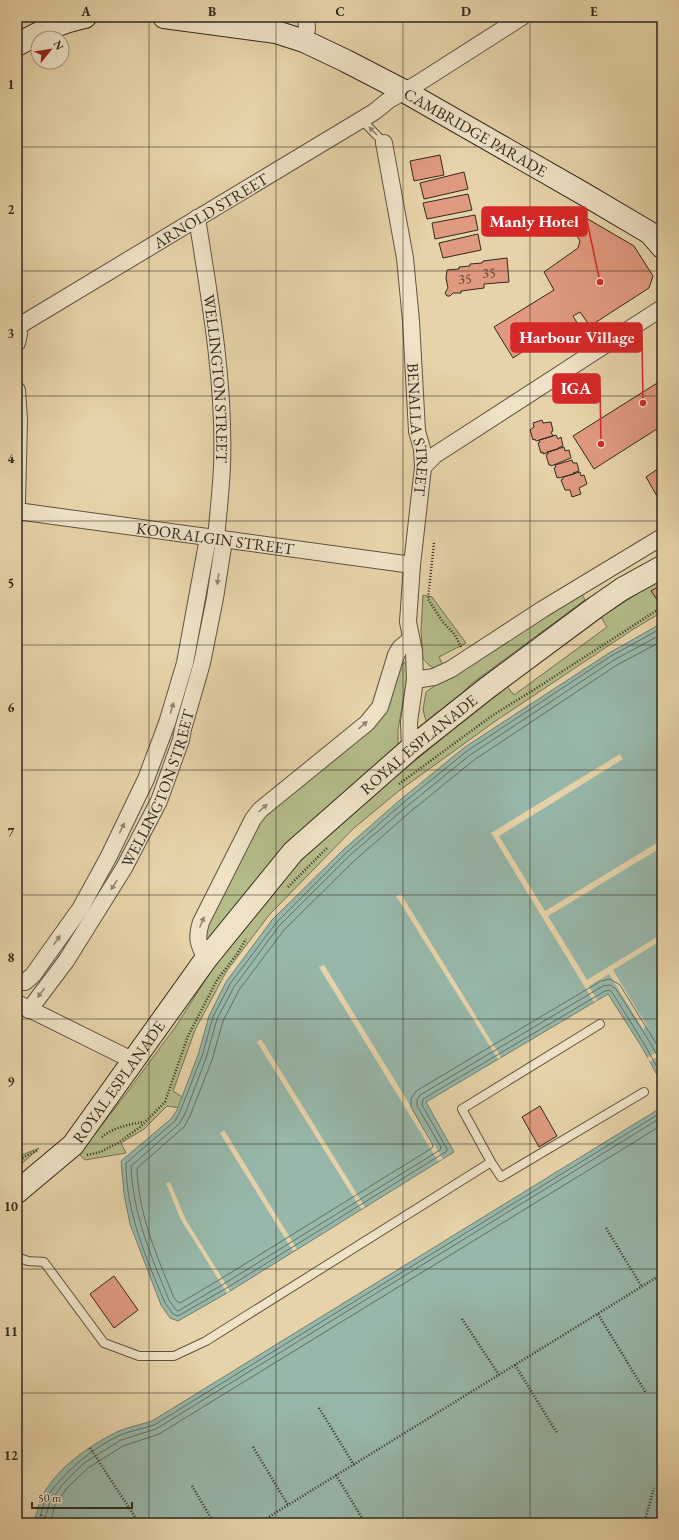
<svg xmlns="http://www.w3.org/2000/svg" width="679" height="1540" font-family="'EB Garamond',serif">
<rect width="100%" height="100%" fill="#e7d3a9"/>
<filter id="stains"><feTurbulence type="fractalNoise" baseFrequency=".005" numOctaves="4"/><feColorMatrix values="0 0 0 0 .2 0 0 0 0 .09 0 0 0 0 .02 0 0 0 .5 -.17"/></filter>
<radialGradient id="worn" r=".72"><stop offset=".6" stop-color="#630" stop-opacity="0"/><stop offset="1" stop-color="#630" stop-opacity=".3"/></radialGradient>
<path fill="#b4bc89" stroke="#727254" d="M 662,578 L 662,612 L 632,630 L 497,720 L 400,790 L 354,828 L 269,915 L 226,972 L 195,1030 L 173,1091 L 184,1098 L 180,1108 L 167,1106 L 144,1129 L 121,1143 L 126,1153 L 85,1160 L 79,1154 L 126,1094 L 176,1026 L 220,957 L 282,879 L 327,834 L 506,685 L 514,695 L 607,627 L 601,617 Z
M 581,592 L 585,600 L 471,684 L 455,702 L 427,724 L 423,710 L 426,692 L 490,647 Z
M 423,595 L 432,597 L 466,643 L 439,657 L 443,665 L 434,668 L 430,666 L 423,659 L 421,631 Z
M 405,662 L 408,662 L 409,666 L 398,730 L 398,750 L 206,942 L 203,933 L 261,819 L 379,718 L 400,667 Z
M 39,1148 L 17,1168 L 17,1157 Z"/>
<path fill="#97b7aa" stroke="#6e7e72" d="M 662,623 L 662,1084 L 643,1049 L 608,994 L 426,1102 L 454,1152 L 227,1293 L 178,1321 L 170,1318 L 161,1305 L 130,1224 L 124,1194 L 121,1161 L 171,1119 L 177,1110 L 198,1055 L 209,1016 L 226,982 L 272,920 L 343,850 L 400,800 L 465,747 L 609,653 Z
M 662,1107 L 662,1523 L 31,1523 C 40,1512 36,1508 41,1498 C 56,1469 88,1446 117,1432 C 127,1427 140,1425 152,1421 Z"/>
<path fill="#e7d3a9" d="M 620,754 L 623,759 L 499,836 L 545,911 L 662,840 L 662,847 L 548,916 L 587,980 L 662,934 L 662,940 L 613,970 L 647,1026 L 643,1029 L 609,974 L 589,986 L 597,1000 L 594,1002 L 491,833 Z
M 401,894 L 501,1057 L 498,1059 L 396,896 Z
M 324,965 L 443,1159 L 438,1161 L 319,967 Z
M 261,1039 L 365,1207 L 361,1209 L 257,1042 Z
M 662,1049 L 662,1062 L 658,1056 L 650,1062 L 647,1058 Z
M 224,1130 L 297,1249 L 293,1251 L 220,1133 Z
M 170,1182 L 186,1220 L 230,1291 L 227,1293 L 180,1218 L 166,1183 Z"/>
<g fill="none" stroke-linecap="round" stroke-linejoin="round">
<path stroke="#647064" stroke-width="1" d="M 662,628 L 611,656 L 467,751 L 403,803 L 346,853 L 276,923 L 230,984 L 213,1017 L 202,1056 L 180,1112 L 175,1121 L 126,1163 C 126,1212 146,1258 165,1303 L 173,1314 L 178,1316 L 225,1289 L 447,1151 L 447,1149 L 422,1105 L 423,1099 L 605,991 L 609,990 L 612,992 L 646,1047 L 662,1076
M 662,634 L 614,660 L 470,755 L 406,807 L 349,856 L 279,926 L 234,987 L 217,1019 L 206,1058 L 185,1114 L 179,1124 L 131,1166 C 133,1215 151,1256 169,1300 L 176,1310 L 178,1311 L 222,1285 L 440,1150 L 441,1147 L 417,1106 L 417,1100 L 420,1095 L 603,986 L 610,985 L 616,989 L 651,1044 L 662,1065
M 662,641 L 617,665 L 474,760 L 410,812 L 354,861 L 284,930 L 239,990 L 223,1021 L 212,1060 L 190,1116 L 184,1127 L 137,1168 C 138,1214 157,1256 174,1298 L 178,1302 L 180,1303 L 219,1280 L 432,1148 L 433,1145 L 411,1107 L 411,1099 L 416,1091 L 601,981 L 610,979 L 620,985 L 662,1053
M 36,1523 C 43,1515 42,1504 48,1495 C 67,1470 90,1450 118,1436 C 129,1431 142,1429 154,1425 L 662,1112
M 42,1523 L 45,1518 L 50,1502 L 63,1484 L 84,1463 L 121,1440 L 156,1429 L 662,1117
M 50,1523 L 55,1505 L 67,1488 L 88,1468 L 123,1446 L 159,1434 L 662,1125"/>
</g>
<path fill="#df997e" stroke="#31291e" d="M 440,155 L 444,175 L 414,181 L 410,161 Z
M 464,172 L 468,189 L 424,199 L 420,183 Z
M 468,194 L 472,210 L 427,219 L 423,203 Z
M 475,215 L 478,230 L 435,239 L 432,223 Z
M 581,215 L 634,246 L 653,276 L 649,288 L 590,326 L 580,312 L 573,316 L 582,331 L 561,345 L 553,332 L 513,358 L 494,327 L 554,290 L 544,272 L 578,248 L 580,241 L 573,229 Z
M 478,234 L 481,250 L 443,258 L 439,243 Z
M 507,258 L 509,282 L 484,284 L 484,288 L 461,291 L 461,293 L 453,293 L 450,296 L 447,296 L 445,293 L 448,288 L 446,278 L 447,270 L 459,269 L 459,267 L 470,266 L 470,264 L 482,263 L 483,261 Z
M 662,380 L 662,431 L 660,427 L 594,469 L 573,436 Z
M 542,420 L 543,423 L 551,422 L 553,431 L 551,432 L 553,436 L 536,441 L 535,439 L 533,440 L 530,430 L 534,427 L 533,423 Z
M 556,435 L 558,439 L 561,437 L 563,446 L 558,448 L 558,449 L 543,454 L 543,452 L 541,453 L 538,443 L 540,442 L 539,440 Z
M 564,447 L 565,451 L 569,450 L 571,458 L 551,466 L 551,465 L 549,465 L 546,455 L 548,454 L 547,452 Z
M 572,460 L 573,463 L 577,463 L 579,471 L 573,473 L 574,474 L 559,478 L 559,477 L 557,478 L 554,468 L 556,467 L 555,465 Z
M 659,468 L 662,473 L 662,505 L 646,477 Z
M 580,472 L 581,476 L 584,475 L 587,484 L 579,488 L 581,494 L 572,497 L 570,490 L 565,490 L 561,480 L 563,479 L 563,477 Z
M 661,585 L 662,599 L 658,601 L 651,591 Z
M 540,1106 L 557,1136 L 539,1147 L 522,1117 Z
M 114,1276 L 138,1310 L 114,1328 L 90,1294 Z"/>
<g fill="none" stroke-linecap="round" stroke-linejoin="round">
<g stroke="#5e5441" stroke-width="10">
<path id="lane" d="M 362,120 L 384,143
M 491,1162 L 462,1109 L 600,1024
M 17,1257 L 28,1261 L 44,1262 L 104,1343 L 139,1356 L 174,1356 L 206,1341 L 491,1162 L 501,1177 L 644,1092"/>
</g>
<g stroke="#5e5441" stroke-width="18">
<g id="street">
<path d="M 304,41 L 307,29 L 306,17"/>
<path id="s1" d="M 384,143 L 405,258 L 411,321 L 417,431 L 422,449 L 423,467 L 412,565 L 408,622 L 414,651 L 415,680 L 409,722 L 410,749"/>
<path id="s2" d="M 197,218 C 210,300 225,383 222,466 C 221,491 218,515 216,539"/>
<path id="s3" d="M 17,327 L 374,112 L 389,100 L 417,84 L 522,17"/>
<path d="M 17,328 L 19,334 L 17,343"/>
<path d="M 17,390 L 19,420 L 17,502"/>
<path d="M 423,467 L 435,455 L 662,308"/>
<path id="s4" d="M 17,511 L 412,565"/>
<path d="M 415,680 L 434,677 L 451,669 L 543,609 L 662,537"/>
<path d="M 206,959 C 198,944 196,938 201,922 L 253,819 L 260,810 L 367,723 L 380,707 L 396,655 L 400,648 L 411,639"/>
<path d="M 17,982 L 25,982 L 33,975 L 80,909 L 109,856 L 146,779 L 167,723 L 185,663 L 208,538"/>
<path d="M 17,1003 L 132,1060"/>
<path id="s5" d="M 29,1010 L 66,961 L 124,868 L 159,801 L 181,740 L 183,729 L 202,663 L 215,598 L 224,540"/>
</g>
</g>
<g stroke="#31291e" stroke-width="24">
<g id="secondary">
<path id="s6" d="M 164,17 L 276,32 L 304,41 L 346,61 L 404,91 L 584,194 L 650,233 L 662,247"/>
<path d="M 17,45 C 39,32 60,22 85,17"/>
<path id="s7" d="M 17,1192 L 73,1145 L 206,959 L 293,852 L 410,749 L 487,688 L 596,607 L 622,589 L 662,567"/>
</g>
</g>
<path stroke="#31291e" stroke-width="2.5" stroke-dasharray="1 2" stroke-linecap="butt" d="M 434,543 L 428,599 L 442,621 L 455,635 L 461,647
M 399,784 L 493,715 L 532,691 L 662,607
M 288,887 L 327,848
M 102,1137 C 112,1128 130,1124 143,1122
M 87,1155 L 100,1152 L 118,1143 L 140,1127 L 165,1102 L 188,1036 L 217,980 L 237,954 L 246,939
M 17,1160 L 39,1150
M 658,1198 L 662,1204
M 606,1228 L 642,1287
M 598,1314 L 646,1393
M 462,1319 L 499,1375
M 515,1365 L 557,1433
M 319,1408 L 354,1465
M 253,1447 L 288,1505
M 90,1448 L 139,1523
M 336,1475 L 365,1523
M 192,1486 L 214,1523
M 41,1515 L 50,1523
M 259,1523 L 662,1274
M 644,1523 L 654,1488"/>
<use href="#lane" stroke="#efe2c7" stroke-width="8"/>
<use href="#street" stroke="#efe2c7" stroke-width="16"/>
<use href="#secondary" stroke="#efe2c7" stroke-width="22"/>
</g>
<defs><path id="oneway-solid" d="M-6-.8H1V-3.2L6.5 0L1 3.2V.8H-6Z"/></defs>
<g fill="#908672">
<use href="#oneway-solid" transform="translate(373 131) rotate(-135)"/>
<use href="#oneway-solid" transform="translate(218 579) rotate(98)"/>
<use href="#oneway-solid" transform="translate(172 708) rotate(-74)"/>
<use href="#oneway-solid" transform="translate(363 725) rotate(-41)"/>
<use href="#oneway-solid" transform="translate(263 808) rotate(-42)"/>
<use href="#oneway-solid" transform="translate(122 828) rotate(-64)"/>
<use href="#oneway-solid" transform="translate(114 885) rotate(122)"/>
<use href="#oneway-solid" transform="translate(202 922) rotate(-67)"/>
<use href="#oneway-solid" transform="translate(57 940) rotate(-55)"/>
<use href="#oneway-solid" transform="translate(41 993) rotate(128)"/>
</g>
<path fill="none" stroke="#31291e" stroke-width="1" stroke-opacity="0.55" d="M 149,17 L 149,1523M 276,17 L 276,1523M 403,17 L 403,1523M 530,17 L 530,1523M 17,147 L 662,147M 17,271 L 662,271M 17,396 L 662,396M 17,521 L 662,521M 17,645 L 662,645M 17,770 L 662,770M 17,895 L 662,895M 17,1019 L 662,1019M 17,1144 L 662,1144M 17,1269 L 662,1269M 17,1393 L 662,1393"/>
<g text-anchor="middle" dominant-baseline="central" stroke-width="4" stroke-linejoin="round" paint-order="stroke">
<g font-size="14" fill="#5c4536">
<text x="489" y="273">35</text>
<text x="465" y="279">35</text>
</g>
<g font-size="16" fill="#31291e" stroke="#efe2c7">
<text stroke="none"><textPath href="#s6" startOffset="337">CAMBRIDGE PARADE</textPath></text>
<text stroke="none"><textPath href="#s3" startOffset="226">ARNOLD STREET</textPath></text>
<text stroke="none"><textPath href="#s2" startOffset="162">WELLINGTON STREET</textPath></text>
<text stroke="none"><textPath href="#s1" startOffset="289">BENALLA STREET</textPath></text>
<text stroke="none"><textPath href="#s4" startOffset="200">KOORALGIN STREET</textPath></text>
<text stroke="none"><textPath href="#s7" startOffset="605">ROYAL ESPLANADE</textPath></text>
<text stroke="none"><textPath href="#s5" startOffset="258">WELLINGTON STREET</textPath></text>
<text stroke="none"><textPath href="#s7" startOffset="151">ROYAL ESPLANADE</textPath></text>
</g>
</g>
<path fill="none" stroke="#d62828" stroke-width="1.5" d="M600 282L587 221M643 403L642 337M601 444L600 388"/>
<g fill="#d62828" stroke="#efe2c7" stroke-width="1.5">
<circle cx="600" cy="282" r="4"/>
<circle cx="643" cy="403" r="4"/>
<circle cx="601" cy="444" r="4"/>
</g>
<g fill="#d62828" stroke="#d62828" stroke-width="1.5">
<rect x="482" y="207" width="105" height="29" rx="4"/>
<rect x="511" y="323" width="131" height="29" rx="4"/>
<rect x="553" y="374" width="47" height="29" rx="4"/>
</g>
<g font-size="17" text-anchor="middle" font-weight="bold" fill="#fff">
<text x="534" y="227">Manly Hotel</text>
<text x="577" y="343">Harbour Village</text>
<text x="576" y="394">IGA</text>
</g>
<rect width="679" height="1540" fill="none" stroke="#e7d3a9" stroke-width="44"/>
<g transform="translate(50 50) rotate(60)"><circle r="19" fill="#efe2c7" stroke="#a39883"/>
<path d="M0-3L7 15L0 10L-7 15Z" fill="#8f2418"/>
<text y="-6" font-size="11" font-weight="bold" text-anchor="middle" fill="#31291e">N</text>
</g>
<path d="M32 1502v6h100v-6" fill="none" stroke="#31291e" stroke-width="2"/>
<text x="38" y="1502" font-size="12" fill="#31291e" stroke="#efe2c7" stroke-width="3" paint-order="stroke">50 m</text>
<rect x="22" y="22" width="635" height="1496" fill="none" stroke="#31291e" stroke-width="1.5"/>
<g font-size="13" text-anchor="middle" font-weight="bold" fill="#31291e">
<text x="86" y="16">A</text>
<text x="212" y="16">B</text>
<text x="340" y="16">C</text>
<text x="466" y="16">D</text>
<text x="594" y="16">E</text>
<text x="11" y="89">1</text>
<text x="11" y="214">2</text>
<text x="11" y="338">3</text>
<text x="11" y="463">4</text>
<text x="11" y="588">5</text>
<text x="11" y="712">6</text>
<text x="11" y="837">7</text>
<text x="11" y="962">8</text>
<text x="11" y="1086">9</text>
<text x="11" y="1211">10</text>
<text x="11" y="1336">11</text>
<text x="11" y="1460">12</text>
</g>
<rect width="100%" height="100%" filter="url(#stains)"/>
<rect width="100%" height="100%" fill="url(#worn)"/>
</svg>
